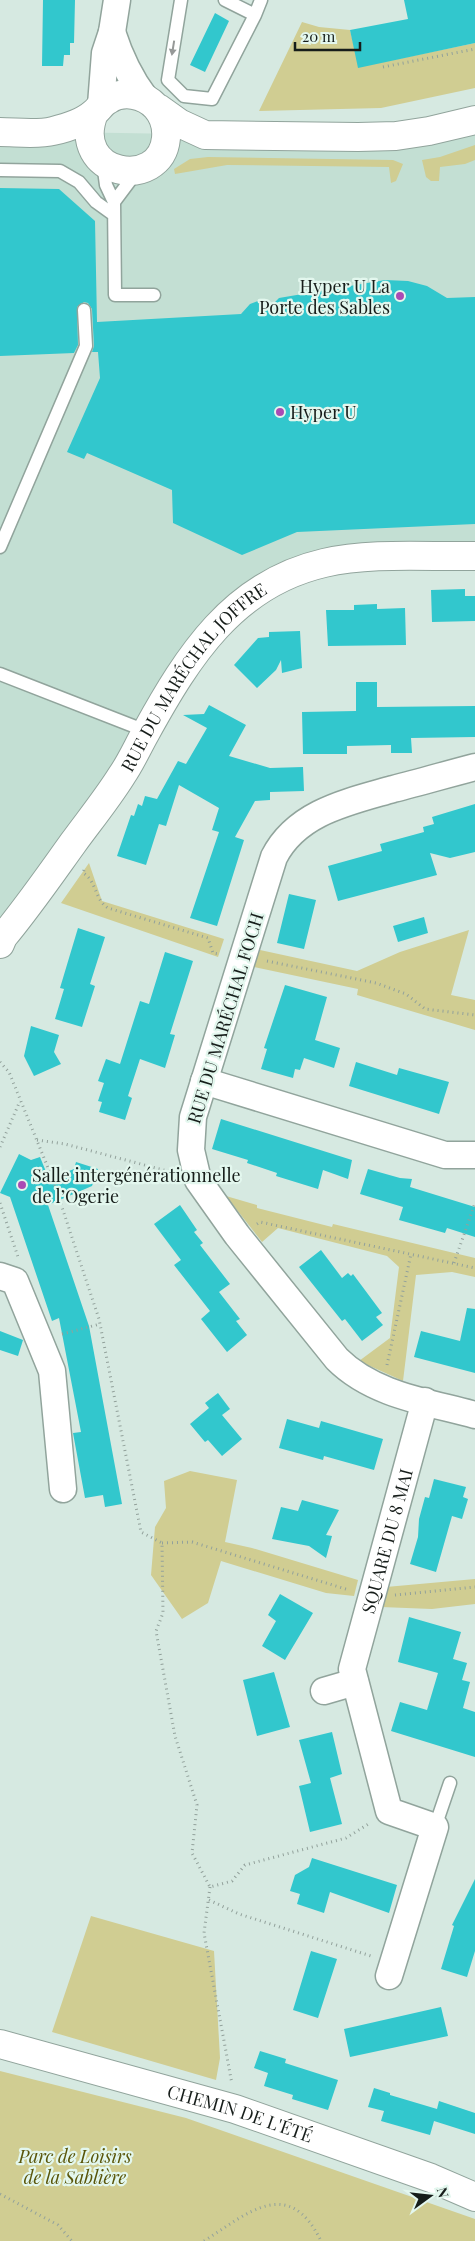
<svg xmlns="http://www.w3.org/2000/svg" width="475" height="2241" font-family="'Playfair Display',serif">
<rect width="100%" height="100%" fill="#d6e9e1"/>
<path fill="#c3dfd3" d="M 475,119 L 475,557 L 347,559 L 240,603 L 0,947 L 0,131 L 358,137 Z"/>
<path fill="#d0cd92" d="M 302,22 L 319,27 L 350,30 L 359,67 L 475,43 L 475,88 L 381,108 L 259,111 Z
M 475,145 L 475,160 L 465,164 L 440,167 L 439,181 L 431,181 L 426,177 L 422,160 L 440,157 Z
M 208,157 L 393,160 L 403,164 L 396,181 L 391,183 L 389,167 L 227,165 L 175,174 L 174,169 L 190,159 Z
M 89,863 L 102,901 L 224,939 L 218,957 L 61,903 Z
M 469,930 L 451,995 L 475,1000 L 475,1030 L 357,995 L 358,989 L 254,967 L 260,950 L 357,971 L 400,952 Z
M 226,1196 L 257,1205 L 257,1208 L 332,1227 L 333,1224 L 475,1258 L 475,1277 L 452,1272 L 416,1275 L 403,1381 L 359,1361 L 390,1338 L 399,1267 L 387,1256 L 278,1228 L 262,1242 Z
M 190,1471 L 237,1480 L 225,1542 L 252,1548 L 358,1580 L 354,1596 L 326,1593 L 221,1561 L 208,1603 L 182,1619 L 151,1575 L 155,1527 L 166,1508 L 164,1481 Z
M 475,1579 L 475,1604 L 432,1609 L 381,1607 L 386,1587 Z
M 91,1916 L 214,1951 L 220,2058 L 216,2080 L 52,2032 Z
M 0,2071 L 186,2118 L 475,2219 L 475,2241 L 0,2241 Z"/>
<path fill="#32c7cd" d="M 43,0 L 75,0 L 74,43 L 70,43 L 70,55 L 64,55 L 63,66 L 42,66 Z
M 404,0 L 475,0 L 475,43 L 358,68 L 350,30 L 408,19 Z
M 215,13 L 229,21 L 205,72 L 190,65 Z
M 0,188 L 59,189 L 95,221 L 97,322 L 241,314 L 250,304 L 263,299 L 273,304 L 279,298 L 385,280 L 408,281 L 427,286 L 447,298 L 475,297 L 475,524 L 297,532 L 242,555 L 173,523 L 172,490 L 87,453 L 84,459 L 67,452 L 100,378 L 98,352 L 92,352 L 94,346 L 92,309 L 88,303 L 84,302 L 77,307 L 78,345 L 74,353 L 0,356 Z
M 465,589 L 465,596 L 475,596 L 475,621 L 432,622 L 431,590 Z
M 377,604 L 377,609 L 405,608 L 406,645 L 328,646 L 326,610 L 354,610 L 354,605 Z
M 300,631 L 302,668 L 282,673 L 281,660 L 276,670 L 257,688 L 234,665 L 258,638 L 269,637 L 269,632 Z
M 356,682 L 377,682 L 377,707 L 475,706 L 475,737 L 411,738 L 412,753 L 391,753 L 391,745 L 347,746 L 347,754 L 303,754 L 302,712 L 356,711 Z
M 209,705 L 246,725 L 229,756 L 270,768 L 303,767 L 304,791 L 270,792 L 270,800 L 255,801 L 235,837 L 244,840 L 217,926 L 190,918 L 219,832 L 212,830 L 219,808 L 179,785 L 166,826 L 159,824 L 146,865 L 117,856 L 131,815 L 134,816 L 138,804 L 142,806 L 145,796 L 157,799 L 178,761 L 186,764 L 207,728 L 183,715 L 204,714 Z
M 475,804 L 475,852 L 450,858 L 430,853 L 437,875 L 338,901 L 328,866 L 382,851 L 380,844 L 424,832 L 423,827 L 434,824 L 432,817 Z
M 289,894 L 316,900 L 304,949 L 277,943 Z
M 424,917 L 428,933 L 398,942 L 393,926 Z
M 78,928 L 105,937 L 90,984 L 95,986 L 82,1027 L 55,1019 L 64,989 L 60,988 Z
M 165,952 L 193,961 L 170,1034 L 175,1035 L 165,1068 L 140,1059 L 128,1096 L 132,1098 L 125,1120 L 99,1112 L 102,1102 L 98,1101 L 104,1083 L 98,1081 L 106,1059 L 120,1064 L 140,1001 L 149,1004 Z
M 285,985 L 327,997 L 315,1040 L 340,1048 L 334,1068 L 304,1058 L 300,1070 L 295,1069 L 293,1078 L 261,1069 L 267,1049 L 264,1048 Z
M 31,1026 L 59,1035 L 54,1052 L 61,1064 L 34,1076 L 24,1056 Z
M 356,1062 L 397,1075 L 399,1068 L 449,1082 L 439,1114 L 349,1086 Z
M 221,1119 L 352,1160 L 348,1179 L 323,1170 L 318,1189 L 276,1176 L 277,1173 L 247,1163 L 248,1160 L 212,1149 Z
M 19,1154 L 31,1160 L 40,1157 L 49,1179 L 74,1169 L 76,1162 L 98,1169 L 92,1186 L 48,1205 L 89,1326 L 122,1504 L 105,1507 L 103,1495 L 85,1498 L 73,1433 L 81,1432 L 59,1318 L 52,1321 L 10,1197 L 0,1193 Z
M 368,1169 L 400,1178 L 412,1179 L 410,1187 L 475,1207 L 475,1237 L 447,1228 L 445,1233 L 399,1220 L 403,1207 L 360,1194 Z
M 180,1205 L 197,1230 L 194,1232 L 203,1243 L 200,1245 L 230,1284 L 219,1292 L 240,1319 L 236,1321 L 247,1335 L 227,1352 L 201,1319 L 210,1311 L 174,1265 L 181,1260 L 154,1224 Z
M 321,1250 L 342,1278 L 348,1273 L 351,1276 L 353,1274 L 382,1313 L 376,1317 L 383,1325 L 362,1341 L 345,1319 L 342,1321 L 299,1267 Z
M 467,1308 L 475,1309 L 475,1373 L 414,1357 L 421,1331 L 460,1341 Z
M 0,1331 L 23,1340 L 18,1356 L 0,1350 Z
M 218,1393 L 230,1409 L 222,1415 L 242,1439 L 222,1456 L 208,1440 L 205,1442 L 190,1424 L 209,1408 L 205,1403 Z
M 287,1419 L 319,1428 L 321,1421 L 383,1439 L 374,1470 L 324,1456 L 323,1460 L 279,1448 Z
M 434,1479 L 466,1487 L 463,1497 L 468,1499 L 462,1519 L 452,1516 L 436,1572 L 410,1564 L 418,1537 L 419,1519 L 425,1497 L 429,1498 Z
M 302,1500 L 339,1510 L 326,1535 L 332,1536 L 326,1558 L 309,1546 L 272,1539 L 281,1507 L 298,1511 Z
M 280,1594 L 313,1613 L 285,1660 L 262,1646 L 276,1621 L 268,1615 Z
M 409,1617 L 461,1632 L 453,1659 L 467,1663 L 462,1680 L 470,1682 L 463,1708 L 475,1712 L 475,1757 L 391,1731 L 400,1702 L 427,1710 L 438,1673 L 398,1662 Z
M 274,1672 L 290,1727 L 257,1736 L 243,1680 Z
M 332,1732 L 342,1774 L 330,1778 L 342,1824 L 310,1832 L 299,1786 L 311,1783 L 299,1740 Z
M 312,1858 L 397,1885 L 389,1913 L 330,1892 L 324,1913 L 297,1904 L 300,1894 L 290,1891 L 295,1875 L 309,1867 Z
M 475,1879 L 475,1951 L 467,1977 L 441,1969 L 454,1926 L 452,1925 Z
M 311,1951 L 337,1959 L 318,2018 L 293,2010 Z
M 441,2007 L 448,2036 L 350,2057 L 344,2029 Z
M 260,2051 L 286,2059 L 285,2063 L 338,2080 L 328,2110 L 292,2099 L 293,2095 L 264,2086 L 268,2073 L 254,2068 Z
M 374,2088 L 390,2093 L 390,2095 L 437,2109 L 439,2101 L 475,2113 L 475,2134 L 434,2121 L 430,2135 L 381,2121 L 384,2111 L 368,2107 Z"/>
<g fill="none" stroke-linecap="round" stroke-linejoin="round">
<g stroke="#91a49c" stroke-width="15">
<path id="service" d="M 181,0 L 168,80 L 184,96 L 212,99 L 255,15 L 225,0
M 255,15 L 261,0
M 103,163 L 106,185 L 114,202 L 115,295 L 154,295
M 0,170 L 60,171 L 79,182 L 96,202 L 114,215
M 114,202 L 138,170
M 0,547 L 86,346 L 84,310
M 0,674 L 146,731
M 435,1827 L 450,1783"/>
</g>
<g stroke="#91a49c" stroke-width="29">
<g id="minor">
<path d="M 112,32 C 120,57 129,77 145,98"/>
<path d="M 101,105 L 105,53 L 112,32 L 117,0"/>
<path d="M 475,767 C 448,774 421,782 393,789 C 348,802 297,812 274,857 L 193,1117 L 191,1150 L 198,1180 L 237,1235 L 337,1359 C 373,1395 428,1402 475,1415"/>
<path d="M 204,1081 L 445,1155 L 475,1155"/>
<path d="M 0,1276 L 15,1281 L 52,1371 L 63,1489"/>
<path d="M 324,1691 L 355,1682"/>
<path id="s1" d="M 389,1976 L 435,1827 L 389,1811 L 352,1669 L 425,1401"/>
</g>
</g>
<g stroke="#91a49c" stroke-width="30">
<g id="tertiary">
<path id="s2" d="M 0,944 L 3,937 C 28,907 50,875 73,843 C 89,821 107,799 122,775 C 131,762 138,746 146,732 C 188,656 233,584 324,563 C 371,552 427,557 475,556"/>
<path id="s3" d="M 0,2044 L 235,2109 L 431,2178 L 475,2197"/>
</g>
</g>
<g stroke="#91a49c" stroke-width="30">
<path id="secondary" d="M 158,108 L 179,123 L 205,135 L 358,137 L 396,136 L 429,131 L 475,120
M 0,132 C 16,132 37,135 53,131 C 66,128 84,122 94,113 C 99,109 102,103 108,100 C 123,90 144,94 156,107 C 164,116 167,127 166,138 C 161,192 69,176 94,113"/>
</g>
<path stroke="#92a19b" stroke-width="3" stroke-dasharray="1 4" stroke-linecap="butt" d="M 383,67 L 475,49
M 84,870 L 83,873 C 97,881 94,899 108,908 L 208,938 L 213,953 L 219,954
M 267,961 L 376,983 L 406,994 L 425,1009 L 475,1015
M 0,1062 L 9,1072 L 53,1180 L 99,1319 L 141,1532 L 162,1543 L 163,1613 L 156,1631 L 175,1736 L 197,1805 L 192,1853 L 210,1887 L 232,1881 L 245,1865 L 346,1838 L 370,1823
M 37,1140 L 65,1144 L 171,1172
M 0,1147 L 20,1101
M 0,1203 L 18,1257
M 257,1224 L 260,1222 L 475,1268
M 454,1263 L 475,1203
M 62,1334 L 100,1324
M 387,1365 L 411,1254
M 162,1543 L 192,1542 L 349,1590
M 395,1595 L 475,1587
M 210,1887 L 204,1933 L 232,2084
M 209,1900 L 239,1914 L 371,1956
M 0,2194 L 58,2225 L 72,2241
M 204,2241 C 248,2213 289,2175 321,2241"/>
<use href="#service" stroke="#fff" stroke-width="12"/>
<use href="#minor" stroke="#fff" stroke-width="26"/>
<use href="#tertiary" stroke="#fff" stroke-width="28"/>
<use href="#secondary" stroke="#fff" stroke-width="28"/>
</g>
<defs><path id="oneway-solid" d="M-6-.8H1V-3.2L6.5 0L1 3.2V.8H-6Z" transform="scale(1.25)"/></defs>
<use fill="#969998" href="#oneway-solid" transform="translate(173 48) rotate(99)"/>
<g fill="#aa4bb4" stroke="#e3f7ee" stroke-width="2">
<circle cx="400" cy="296" r="5"/>
<circle cx="280" cy="412" r="5"/>
<circle cx="22" cy="1185" r="5"/>
</g>
<g text-anchor="middle" dominant-baseline="central" stroke-width="4.5" stroke-linejoin="round" paint-order="stroke">
<g font-size="18" fill="#161d1a" stroke="#e3f7ee" text-anchor="start">
<text x="390" y="286" text-anchor="end">Hyper U La<tspan x="390" dy="21">Porte des Sables</tspan></text>
<text x="290" y="412">Hyper U</text>
<text x="32" y="1175">Salle intergénérationnelle<tspan x="32" dy="21">de l’Ogerie</tspan></text>
</g>
<g font-size="18" fill="#161d1a" stroke="#e3f7ee">
<text stroke="none"><textPath href="#s2" startOffset="331">RUE DU MARÉCHAL JOFFRE</textPath></text>
<text transform="translate(225 1018) rotate(-73)">RUE DU MARÉCHAL FOCH</text>
<text stroke="none"><textPath href="#s1" startOffset="484">SQUARE DU 8 MAI</textPath></text>
<text stroke="none"><textPath href="#s3" startOffset="250">CHEMIN DE L'ÉTÉ</textPath></text>
</g>
<g font-size="18" font-style="italic" fill="#595509" stroke="#e3f7ee">
<text x="75" y="2156">Parc de Loisirs<tspan x="75" dy="21">de la Sablière</tspan></text>
</g>
</g>
<g transform="translate(430 2196) rotate(75)" stroke="#e3f7ee" stroke-width="4" paint-order="stroke">
<path d="M0-4L9 19L0 12L-9 19Z" fill="#161d1a"/>
<text y="-8" font-size="14" font-weight="bold" text-anchor="middle" fill="#161d1a">N</text>
</g>
<path d="M295 42v8h65v-8" fill="none" stroke="#161d1a" stroke-width="2.5"/>
<text x="302" y="42" font-size="15" fill="#161d1a" stroke="#e3f7ee" stroke-width="4" paint-order="stroke">20 m</text>
</svg>
